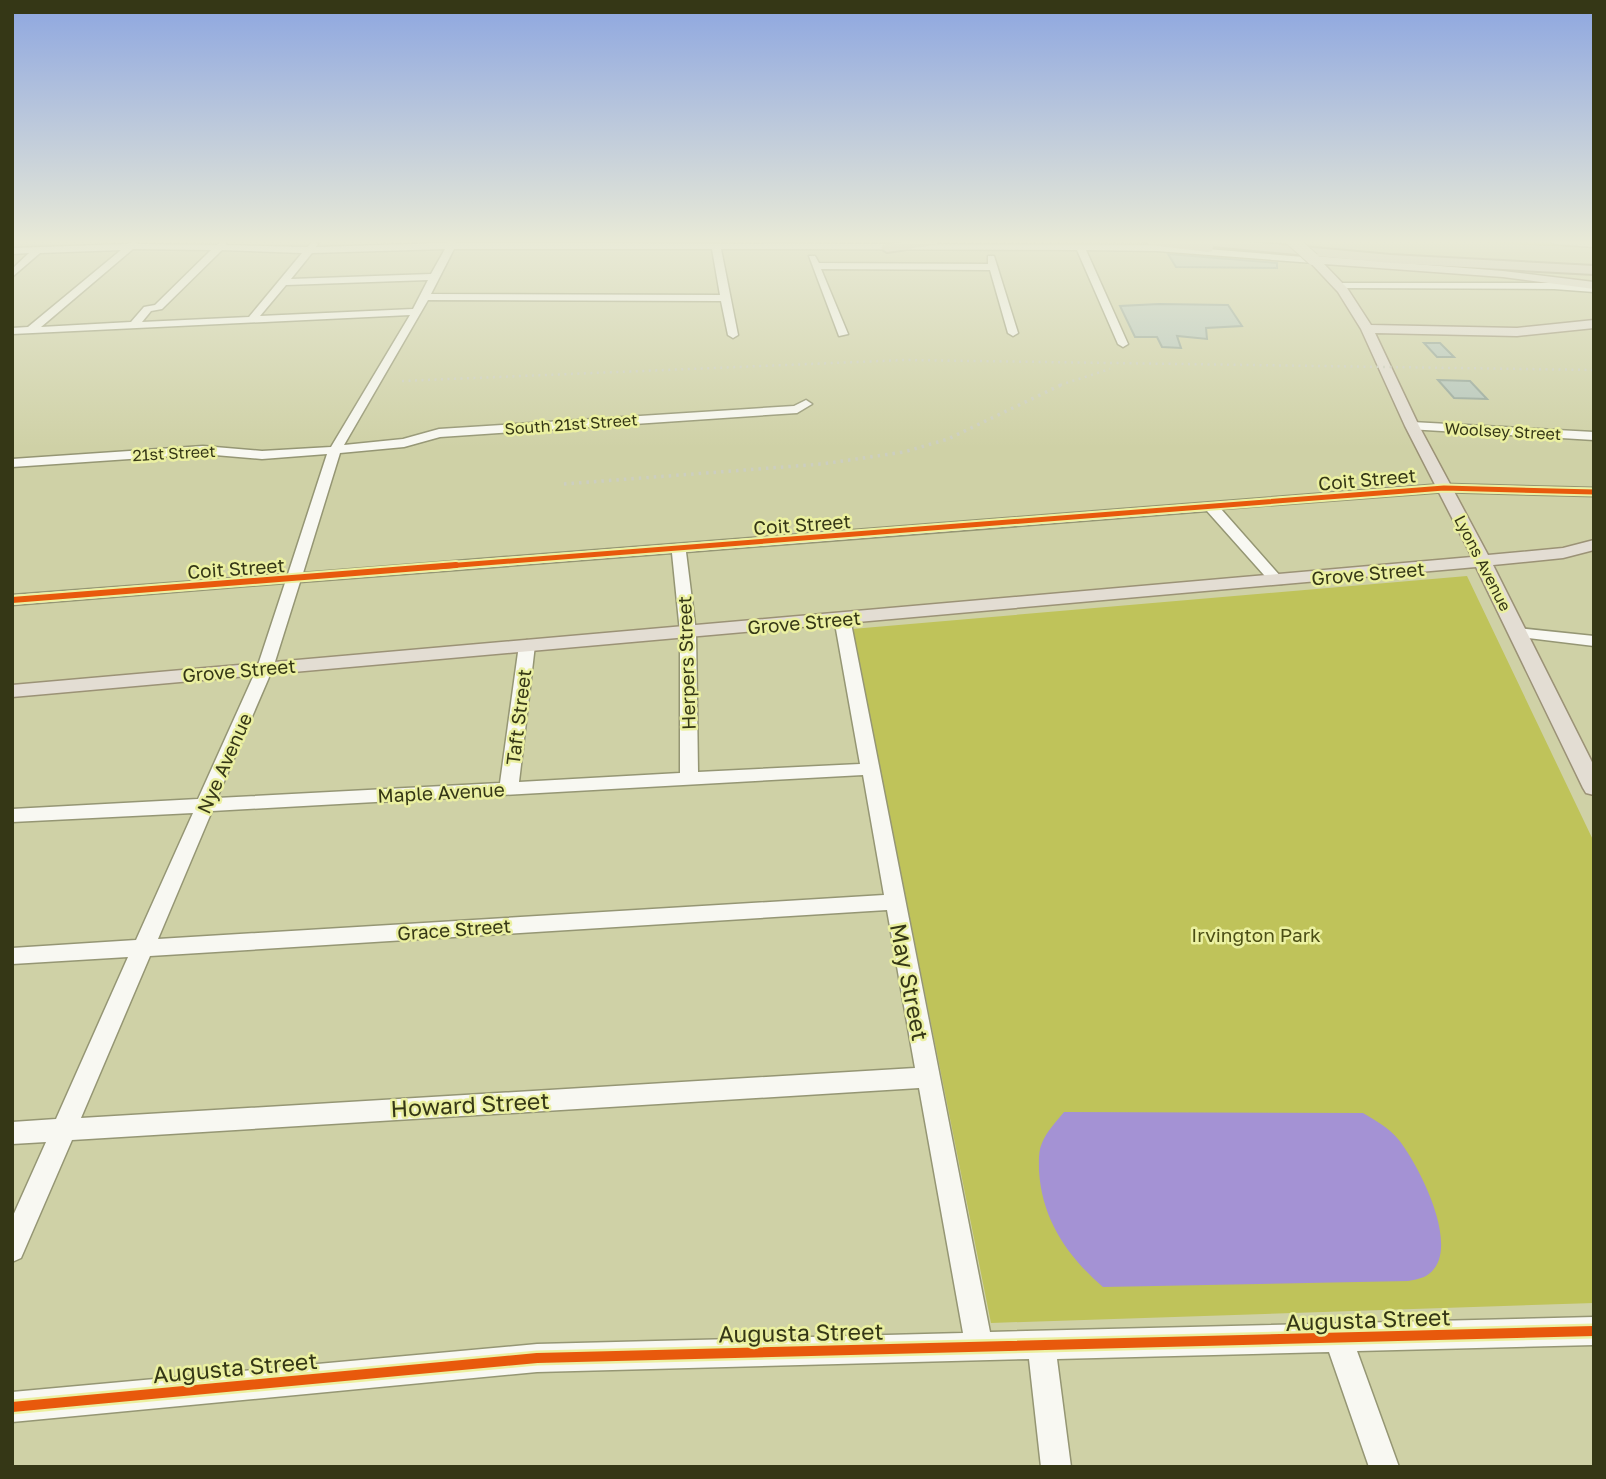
<svg xmlns="http://www.w3.org/2000/svg" width="1606" height="1479" font-family="'Golos Text',sans-serif">
<rect width="100%" height="100%" fill="#cfd1a6"/>
<path fill="#bfc35a" d="M 1443,241 L 1594,241 L 1594,248 Z
M 1467,576 L 1594,842 L 1594,1303 L 991,1323 L 852,629 Z"/>
<path fill="#a492d4" d="M 1064,1112 L 1363,1113 C 1375,1120 1389,1128 1398,1139 C 1418,1163 1467,1256 1424,1277 C 1419,1279 1413,1280 1408,1281 L 1103,1287 C 1067,1256 1042,1219 1039,1171 C 1039,1162 1038,1152 1042,1143 C 1046,1132 1056,1122 1064,1112 Z"/>
<path fill="#b5c6bb" stroke="#94a599" stroke-width="2" d="M 1168,254 L 1277,263 L 1277,268 L 1176,267 Z
M 1159,304 L 1228,305 L 1242,326 L 1206,328 L 1207,339 L 1177,336 L 1181,348 L 1162,347 L 1157,337 L 1135,337 L 1120,306 Z
M 1424,343 L 1440,343 L 1454,357 L 1437,357 Z
M 1438,380 L 1470,381 L 1487,399 L 1454,398 Z"/>
<g fill="none" stroke-linecap="round" stroke-linejoin="round">
<g stroke="#959674" stroke-width="3">
<path id="minor" d="M 134,241 L 138,244 L 217,245 L 223,241 L 227,245 L 307,247 L 314,241 L 318,244 L 316,247 L 447,243 L 449,241 L 457,241 L 456,243 L 1157,245 L 1317,258 L 1319,260 L 1314,263 L 1157,251 L 1086,250 L 1128,344 L 1123,347 L 1118,344 L 1077,250 L 721,249 L 738,335 L 733,338 L 728,335 L 721,301 L 428,300 L 344,445 L 403,439 L 439,429 L 794,406 L 806,400 L 812,404 L 797,413 L 440,437 L 404,447 L 340,453 L 303,573 L 1444,484 L 1594,488 L 1594,496 L 1444,492 L 1221,509 L 1282,578 L 1284,581 L 1282,584 L 1272,584 L 1207,511 L 686,552 L 696,632 L 698,772 L 860,764 L 834,618 L 842,613 L 850,618 L 990,1332 L 1594,1317 L 1594,1345 L 1357,1351 L 1399,1467 L 1369,1467 L 1329,1352 L 1057,1359 L 1071,1467 L 1041,1467 L 1029,1359 L 537,1372 L 12,1422 L 12,1392 L 537,1344 L 963,1333 L 919,1088 L 72,1140 L 21,1258 L 12,1262 L 12,1218 L 46,1142 L 12,1144 L 12,1122 L 56,1119 L 128,957 L 12,964 L 12,948 L 136,940 L 193,813 L 12,822 L 12,809 L 198,799 L 257,668 L 285,583 L 12,605 L 12,595 L 288,574 L 327,454 L 262,459 L 203,454 L 12,467 L 12,459 L 203,446 L 262,451 L 331,447 L 410,315 L 12,334 L 12,328 L 28,327 L 121,250 L 40,253 L 12,277 L 12,269 L 29,253 L 12,254 L 12,248 L 128,244 ZM 133,249 L 211,250 L 155,305 L 144,307 L 131,322 L 41,327 ZM 445,249 L 431,274 L 291,279 L 312,253 ZM 454,249 L 712,249 L 720,295 L 431,294 ZM 222,250 L 302,253 L 249,317 L 142,322 L 151,311 L 162,309 ZM 428,280 L 413,309 L 260,316 L 286,285 ZM 672,553 L 680,632 L 680,773 L 519,782 L 535,645 L 527,640 L 519,645 L 500,783 L 217,798 L 273,668 L 300,582 ZM 863,775 L 884,895 L 158,939 L 212,811 ZM 887,910 L 915,1068 L 81,1118 L 150,956 Z
M 809,256 L 815,256 L 819,263 L 988,264 L 988,256 L 994,256 L 1018,333 L 1013,336 L 1008,333 L 990,270 L 821,269 L 848,334 L 839,336 Z
M 1340,283 L 1554,283 L 1594,286 L 1594,292 L 1554,289 L 1337,288 L 1337,284 Z
M 1412,422 L 1594,432 L 1594,440 L 1408,429 L 1406,426 Z
M 1518,628 L 1594,636 L 1594,646 L 1512,636 L 1510,633 L 1512,630 Z"/>
</g>
<g stroke="#9b9276" stroke-width="3">
<path id="major" d="M 1550,241 L 1594,241 L 1594,247 L 1555,244 Z
M 1313,256 L 1503,271 L 1594,282 L 1594,289 L 1503,277 L 1324,264 L 1347,288 L 1371,325 L 1517,328 L 1594,320 L 1594,328 L 1517,336 L 1375,333 L 1419,426 L 1488,555 L 1563,548 L 1594,540 L 1594,550 L 1563,558 L 1493,565 L 1594,766 L 1594,795 L 1586,793 L 1583,788 L 1476,567 L 12,697 L 12,685 L 1472,557 L 1405,426 L 1361,329 L 1338,292 L 1307,259 Z"/>
</g>
<g stroke="#9b9276" stroke-width="4">
<path id="highway" d="M 908,241 L 940,241 L 934,245 L 887,252 L 881,248 L 883,245 Z
M 1144,241 L 1236,241 L 1391,255 L 1594,266 L 1594,274 L 1391,263 L 1213,246 L 1212,251 L 1208,252 L 1150,245 Z"/>
</g>
<use href="#minor" fill="#f8f8f2" fill-rule="evenodd"/>
<use href="#major" fill="#e3ddd3" fill-rule="evenodd"/>
<use href="#highway" fill="#d4cbbe" fill-rule="evenodd"/>
<path stroke="#cccec0" stroke-width="2.5" stroke-dasharray="2 4.5" stroke-linecap="butt" d="M 402,381 L 905,360 L 1594,370
M 1060,385 L 1110,369"/>
<path stroke="#cccec0" stroke-width="3.5" stroke-dasharray="2.5 5" stroke-linecap="butt" d="M 564,484 L 822,464 L 904,452 L 948,439 L 1065,383"/>
<g stroke="#9b9276" stroke-width="14" stroke-linecap="butt">
<path id="major-bridge" d="M 1293,241 L 1313,259"/>
</g>
<use href="#major-bridge" stroke="#e3ddd3" stroke-width="12"/>
<g stroke="#ebf0a1" stroke-width="9">
<path id="cycleway-far2" d="M 434,567 L 1444,488 L 1594,492"/>
</g>
<g stroke="#ebf0a1" stroke-width="10">
<path id="cycleway-far1" d="M 12,600 L 456,565"/>
</g>
<g stroke="#ebf0a1" stroke-width="15">
<path id="cycleway" d="M 12,1407 L 537,1358 L 1594,1331"/>
</g>
<use href="#cycleway-far2" stroke="#e8590c" stroke-width="5"/>
<use href="#cycleway-far1" stroke="#e8590c" stroke-width="6"/>
<use href="#cycleway" stroke="#e8590c" stroke-width="10"/>
</g>
<linearGradient id="sky" x2="0" y2="1"><stop stop-color="#8da6e0"/><stop offset="0.54" stop-color="#e9ead7"/><stop offset="1" stop-color="#e9ead7" stop-opacity="0"/></linearGradient>
<rect width="1606" height="448" fill="url(#sky)"/>
<g text-anchor="middle" dominant-baseline="central" stroke-width="5" stroke-linejoin="round" paint-order="stroke">
<g font-size="16" fill="#353716" stroke="#ebf0a1">
<text transform="translate(571 424) rotate(-4)">South 21st Street</text>
<text transform="translate(1503 431) rotate(3)">Woolsey Street</text>
<text transform="translate(174 453) rotate(-3)">21st Street</text>
<text transform="translate(1483 563) rotate(63)">Lyons Avenue</text>
</g>
<g font-size="19" fill="#353716" stroke="#ebf0a1">
<text transform="translate(1367 479) rotate(-5)">Coit Street</text>
<text transform="translate(802 524) rotate(-4)">Coit Street</text>
<text transform="translate(236 568) rotate(-4)">Coit Street</text>
<text transform="translate(1368 573) rotate(-5)">Grove Street</text>
<text transform="translate(804 622) rotate(-5)">Grove Street</text>
<text transform="translate(686 663) rotate(-92)">Herpers Street</text>
<text transform="translate(239 670) rotate(-5)">Grove Street</text>
<text transform="translate(518 717) rotate(-83)">Taft Street</text>
<text transform="translate(224 763) rotate(-66)">Nye Avenue</text>
<text transform="translate(441 792) rotate(-3)">Maple Avenue</text>
<text transform="translate(454 929) rotate(-4)">Grace Street</text>
</g>
<g font-size="19" fill="#4b4e15" stroke="#ebf0a1">
<text x="1256" y="934">Irvington Park</text>
</g>
<g font-size="23" fill="#353716" stroke="#ebf0a1">
<text transform="translate(910 982) rotate(79)">May Street</text>
<text transform="translate(470 1104) rotate(-3)">Howard Street</text>
<text transform="translate(1368 1319) rotate(-2)">Augusta Street</text>
<text transform="translate(801 1332) rotate(-1)">Augusta Street</text>
<text transform="translate(235 1367) rotate(-5)">Augusta Street</text>
</g>
</g>
<rect width="1606" height="1479" fill="none" stroke="#353716" stroke-width="28"/>
</svg>
